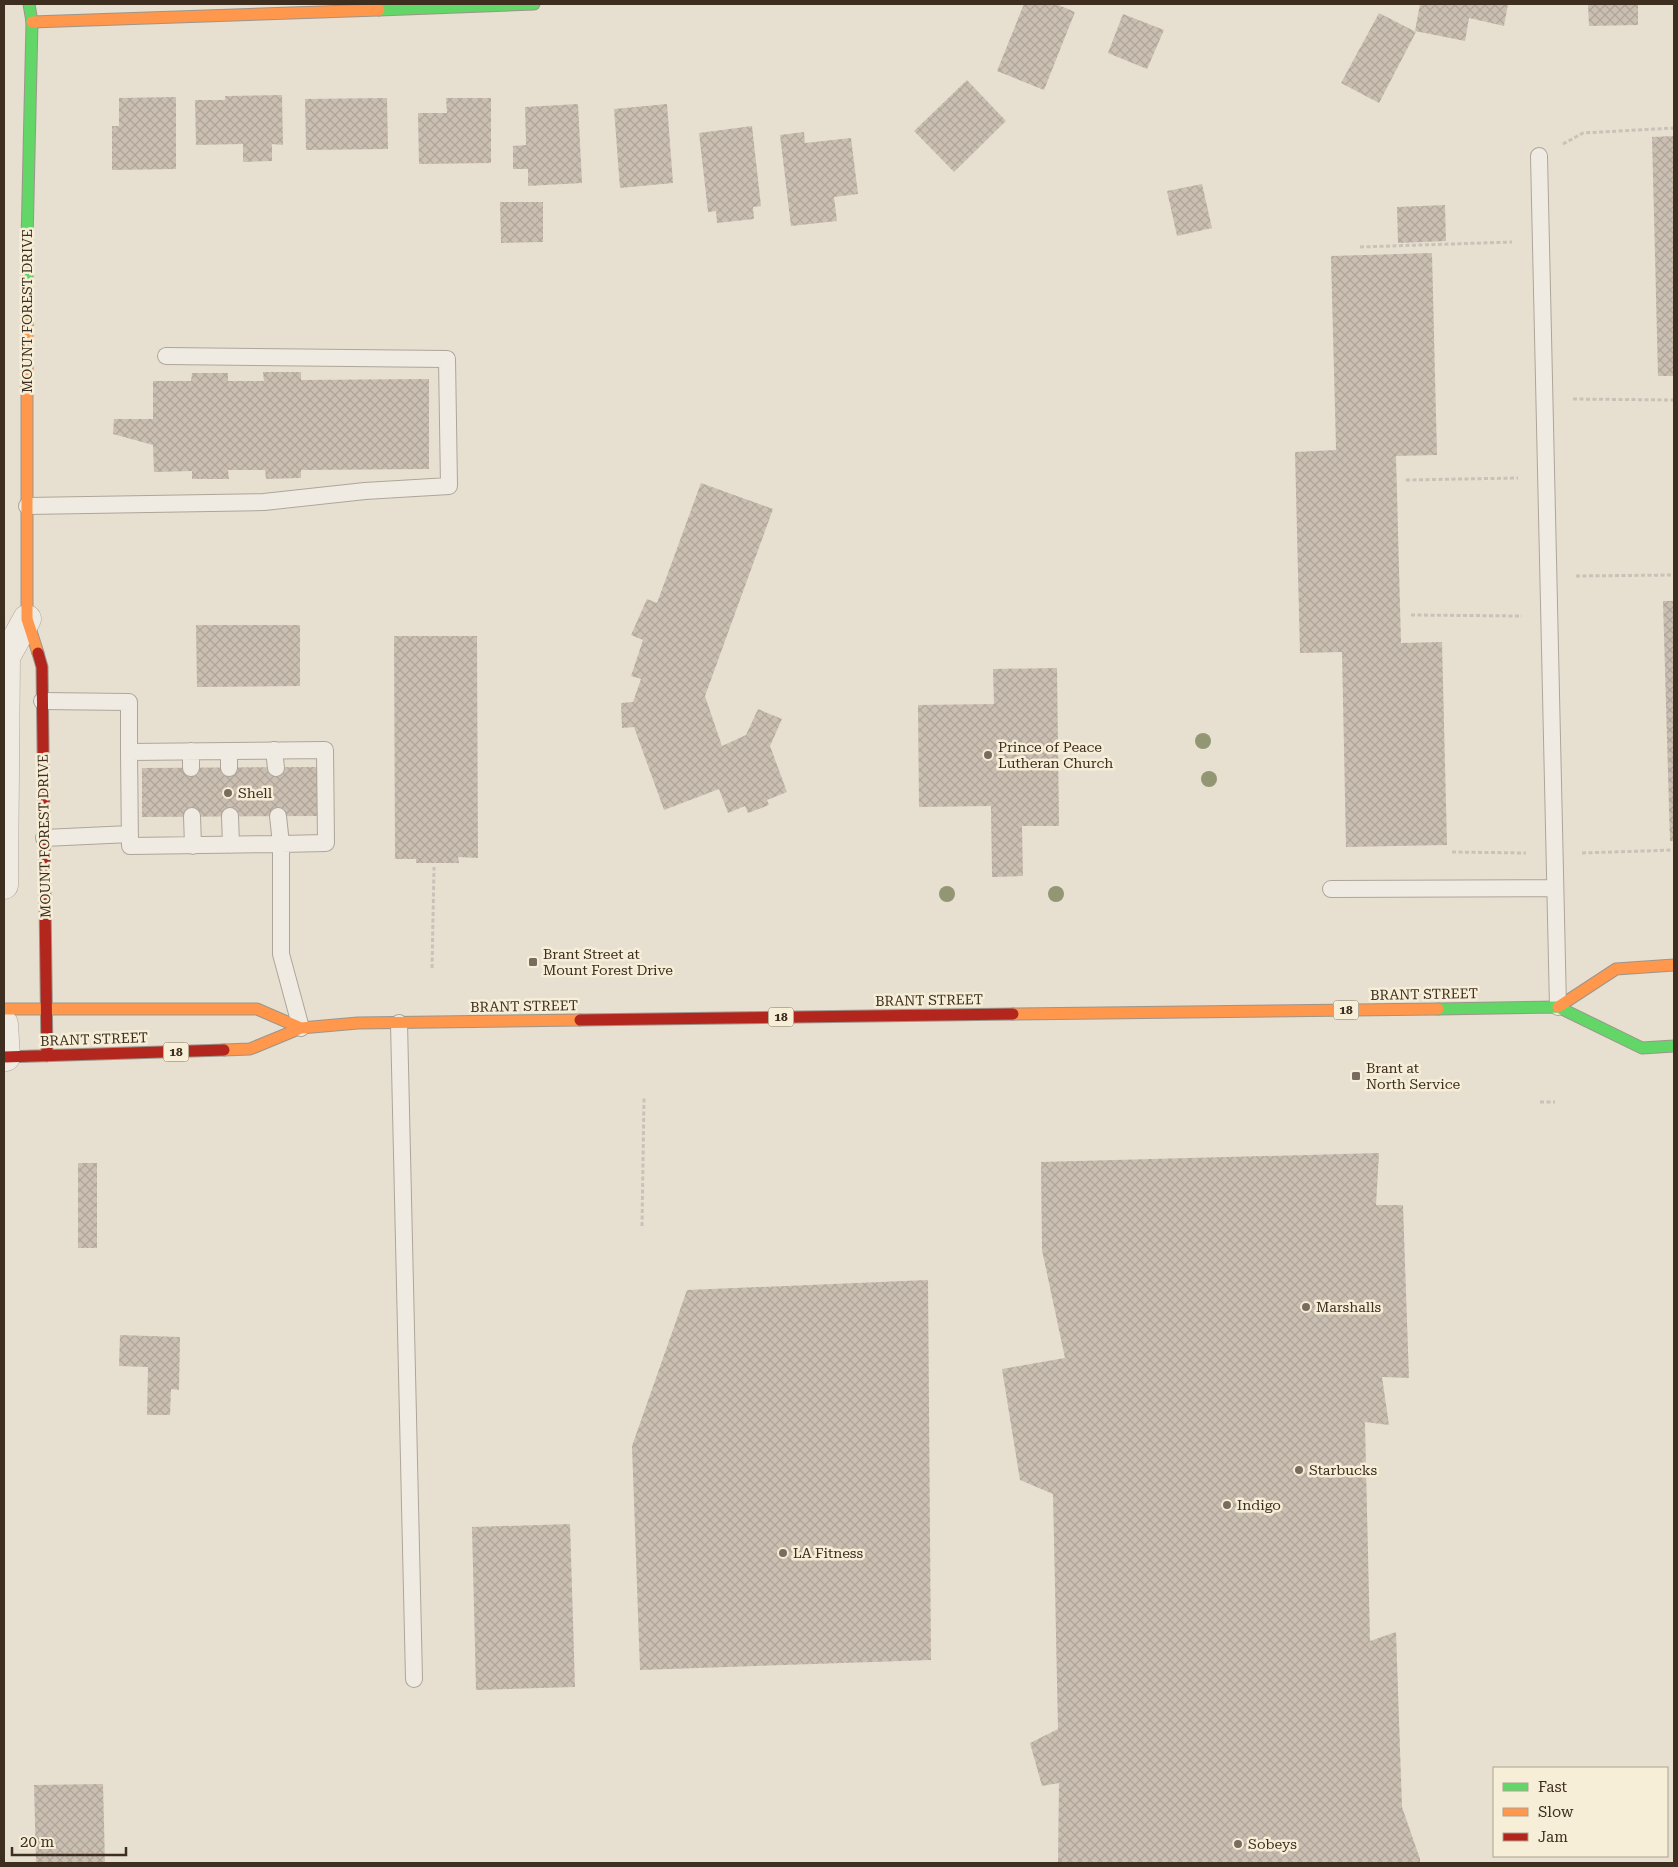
<svg xmlns="http://www.w3.org/2000/svg" width="1678" height="1867" font-family="'Roboto Serif',serif">
<defs>
<pattern id="building-cross-hatch" width="8" height="8" patternUnits="userSpaceOnUse" patternTransform="scale(1.25)"><rect width="8" height="8" fill="#cbbfb2"/><path d="M0 0l8 8M0 8l8-8" fill="none" stroke="#afa499"/></pattern>
</defs>
<rect width="100%" height="100%" fill="#e7e0d1"/>
<path fill="url(#building-cross-hatch)" d="M 1024,4 L 1056,4 L 1075,12 L 1044,90 L 997,71 Z
M 1420,4 L 1508,4 L 1504,26 L 1469,18 L 1465,41 L 1415,31 Z
M 1588,4 L 1638,4 L 1638,25 L 1589,26 Z
M 1379,13 L 1416,32 L 1379,103 L 1341,83 Z
M 1123,14 L 1164,30 L 1147,69 L 1108,53 Z
M 967,80 L 1006,121 L 954,172 L 914,131 Z
M 282,95 L 283,145 L 272,144 L 272,161 L 243,162 L 243,144 L 196,145 L 195,100 L 225,100 L 225,96 Z
M 176,97 L 176,169 L 112,170 L 112,126 L 119,126 L 119,98 Z
M 387,98 L 388,149 L 306,150 L 305,99 Z
M 446,98 L 491,98 L 491,163 L 419,164 L 418,113 L 447,113 Z
M 578,104 L 582,183 L 528,186 L 528,169 L 513,169 L 513,146 L 526,145 L 525,107 Z
M 667,104 L 673,183 L 620,188 L 614,109 Z
M 752,126 L 761,206 L 753,207 L 754,219 L 717,223 L 716,211 L 708,212 L 699,133 Z
M 804,132 L 805,143 L 851,138 L 858,194 L 834,197 L 837,221 L 791,226 L 780,135 Z
M 1674,136 L 1674,376 L 1658,376 L 1652,137 Z
M 1202,184 L 1212,228 L 1177,236 L 1167,191 Z
M 500,202 L 543,202 L 543,242 L 501,243 Z
M 1445,205 L 1446,241 L 1398,243 L 1397,207 Z
M 1432,253 L 1437,455 L 1396,456 L 1401,643 L 1442,642 L 1447,845 L 1346,847 L 1342,652 L 1300,653 L 1295,452 L 1336,450 L 1331,256 Z
M 263,372 L 301,372 L 301,380 L 429,379 L 429,469 L 301,470 L 301,478 L 266,479 L 265,470 L 228,470 L 229,479 L 192,479 L 192,471 L 154,472 L 153,445 L 113,434 L 114,419 L 153,419 L 153,381 L 191,381 L 192,373 L 228,373 L 228,381 L 264,381 Z
M 701,483 L 773,509 L 705,696 L 722,746 L 746,735 L 758,709 L 782,719 L 770,746 L 787,792 L 767,800 L 769,805 L 748,813 L 745,806 L 728,813 L 719,789 L 664,810 L 634,727 L 622,728 L 621,703 L 633,702 L 641,679 L 631,676 L 643,640 L 631,635 L 647,599 L 657,603 Z
M 1663,601 L 1674,601 L 1674,841 L 1670,841 Z
M 196,625 L 300,625 L 300,686 L 197,687 Z
M 394,636 L 477,636 L 478,858 L 458,857 L 459,863 L 416,863 L 416,859 L 395,859 Z
M 1057,668 L 1059,826 L 1022,826 L 1023,876 L 992,877 L 991,806 L 919,807 L 918,705 L 994,704 L 993,669 Z
M 318,767 L 318,816 L 142,817 L 142,768 Z
M 1379,1153 L 1376,1205 L 1403,1205 L 1409,1378 L 1382,1377 L 1389,1425 L 1365,1422 L 1370,1641 L 1396,1632 L 1402,1807 L 1420,1859 L 1420,1863 L 1058,1863 L 1059,1783 L 1042,1786 L 1030,1743 L 1058,1729 L 1053,1494 L 1020,1480 L 1002,1369 L 1065,1358 L 1042,1250 L 1041,1162 Z
M 78,1163 L 97,1163 L 97,1248 L 78,1248 Z
M 928,1280 L 931,1660 L 640,1670 L 632,1446 L 687,1290 Z
M 120,1335 L 180,1337 L 179,1390 L 171,1389 L 170,1415 L 147,1415 L 148,1367 L 119,1366 Z
M 570,1524 L 575,1687 L 476,1690 L 472,1527 Z
M 103,1784 L 105,1863 L 36,1863 L 34,1785 Z"/>
<g fill="none" stroke-linecap="round" stroke-linejoin="round">
<g stroke="#ada599" stroke-width="18">
<path id="lane" d="M 1539,156 L 1558,1007
M 27,506 L 264,502 L 365,491 L 449,486 L 447,359 L 166,356
M 42,701 L 129,702 L 129,752
M 274,750 L 276,768
M 191,751 L 191,768
M 229,751 L 229,768
M 192,816 L 193,846
M 230,816 L 231,845
M 278,816 L 281,844 L 326,843 L 325,750 L 129,752 L 130,846 L 281,844 L 281,954 L 301,1028
M 44,838 L 130,834
M 1331,889 L 1555,888
M 399,1023 L 414,1679"/>
</g>
<g stroke="#ada599" stroke-width="29">
<path id="street" d="M 4,885 L 6,657 L 27,619
M 4,1024 L 6,1057"/>
</g>
<g stroke="#9c958a" stroke-width="13">
<path id="fast" d="M 379,10 L 534,4
M 27,324 L 27,242 L 32,22 L 29,4
M 1438,1009 L 1558,1007 L 1642,1048 L 1674,1046"/>
</g>
<g stroke="#9c958a" stroke-width="13">
<path id="slow" d="M 32,22 L 379,10
M 27,324 L 27,619 L 38,653
M 1558,1007 L 1616,969 L 1674,965
M 4,1009 L 257,1009 L 301,1028
M 1013,1014 L 1438,1009
M 224,1050 L 250,1049 L 301,1028 L 358,1023 L 580,1020"/>
</g>
<g stroke="#9c958a" stroke-width="13">
<path id="jam" d="M 38,653 L 42,667 L 47,1056
M 580,1020 L 1013,1014
M 4,1057 L 224,1050"/>
</g>
<path stroke="#c8c2b9" stroke-width="3" stroke-dasharray="4 2.5" stroke-linecap="butt" d="M 1563,144 L 1583,133 L 1674,128
M 1360,247 L 1512,242
M 1573,399 L 1674,400
M 1406,480 L 1518,478
M 1576,576 L 1674,575
M 1411,615 L 1522,616
M 1452,852 L 1526,853
M 1582,853 L 1674,850
M 432,968 L 434,867
M 1540,1102 L 1555,1102
M 642,1226 L 644,1097"/>
<use href="#lane" stroke="#efebe3" stroke-width="16"/>
<use href="#street" stroke="#efebe3" stroke-width="28"/>
<use href="#fast" stroke="#63d668" stroke-width="11"/>
<use href="#slow" stroke="#ff974d" stroke-width="11"/>
<use href="#jam" stroke="#b3261e" stroke-width="11"/>
</g>
<g fill="#929673">
<circle cx="1203" cy="741" r="8"/>
<circle cx="1209" cy="779" r="8"/>
<circle cx="947" cy="894" r="8"/>
<circle cx="1056" cy="894" r="8"/>
</g>
<g fill="#786c5e" stroke="#f7eed8" stroke-width="2">
<circle cx="988" cy="755" r="5"/>
<circle cx="228" cy="793" r="5"/>
<rect x="528" y="957" width="10" height="10" rx="2.5"/>
<rect x="1351" y="1071" width="10" height="10" rx="2.5"/>
<circle cx="1306" cy="1307" r="5"/>
<circle cx="1299" cy="1470" r="5"/>
<circle cx="1227" cy="1505" r="5"/>
<circle cx="783" cy="1553" r="5"/>
<circle cx="1238" cy="1844" r="5"/>
</g>
<g text-anchor="middle" dominant-baseline="central" stroke-width="5" stroke-linejoin="round" paint-order="stroke">
<g fill="#f7eed8" stroke="#756857" stroke-width="1">
<rect x="1333.5" y="1000.5" width="25" height="19" rx="4"/>
<rect x="768.5" y="1007.5" width="25" height="19" rx="4"/>
<rect x="163.5" y="1042.5" width="25" height="19" rx="4"/>
</g>
<g font-size="12" font-weight="bold" fill="#3d2e20">
<text x="1346" y="1010">18</text>
<text x="781" y="1017">18</text>
<text x="176" y="1052">18</text>
</g>
<g font-size="14" fill="#3d2e20" stroke="#f7eed8">
<text transform="translate(27 311) rotate(-90)">MOUNT FOREST DRIVE</text>
<text transform="translate(44 836) rotate(-91)">MOUNT FOREST DRIVE</text>
<text transform="translate(1424 994) rotate(-1)">BRANT STREET</text>
<text transform="translate(929 1000) rotate(-1)">BRANT STREET</text>
<text transform="translate(524 1006) rotate(-1)">BRANT STREET</text>
<text transform="translate(94 1039) rotate(-2)">BRANT STREET</text>
</g>
<g font-size="14" fill="#3d2e20" stroke="#f7eed8" text-anchor="start">
<text x="998" y="747">Prince of Peace<tspan x="998" dy="16">Lutheran Church</tspan></text>
<text x="238" y="793">Shell</text>
<text x="543" y="954">Brant Street at<tspan x="543" dy="16">Mount Forest Drive</tspan></text>
<text x="1366" y="1068">Brant at<tspan x="1366" dy="16">North Service</tspan></text>
<text x="1316" y="1307">Marshalls</text>
<text x="1309" y="1470">Starbucks</text>
<text x="1237" y="1505">Indigo</text>
<text x="793" y="1553">LA Fitness</text>
<text x="1248" y="1844">Sobeys</text>
</g>
</g>
<rect width="1678" height="1867" fill="none" stroke="#3d2e20" stroke-width="10"/>
<rect x="1493" y="1767" width="175" height="90" fill="#f7eed8" stroke="#ada18e"/>
<rect x="1503" y="1783" width="25" height="8" fill="#63d668" stroke="#ada18e"/>
<text x="1538" y="1792" font-size="15" fill="#3d2e20">Fast</text>
<rect x="1503" y="1808" width="25" height="8" fill="#ff974d" stroke="#ada18e"/>
<text x="1538" y="1817" font-size="15" fill="#3d2e20">Slow</text>
<rect x="1503" y="1833" width="25" height="8" fill="#b3261e" stroke="#ada18e"/>
<text x="1538" y="1842" font-size="15" fill="#3d2e20">Jam</text>
<path d="M12 1847v8h114v-8" fill="none" stroke="#3d2e20" stroke-width="2.5"/>
<text x="20" y="1847" font-size="15" fill="#3d2e20" stroke="#f7eed8" stroke-width="4" paint-order="stroke">20 m</text>
</svg>
